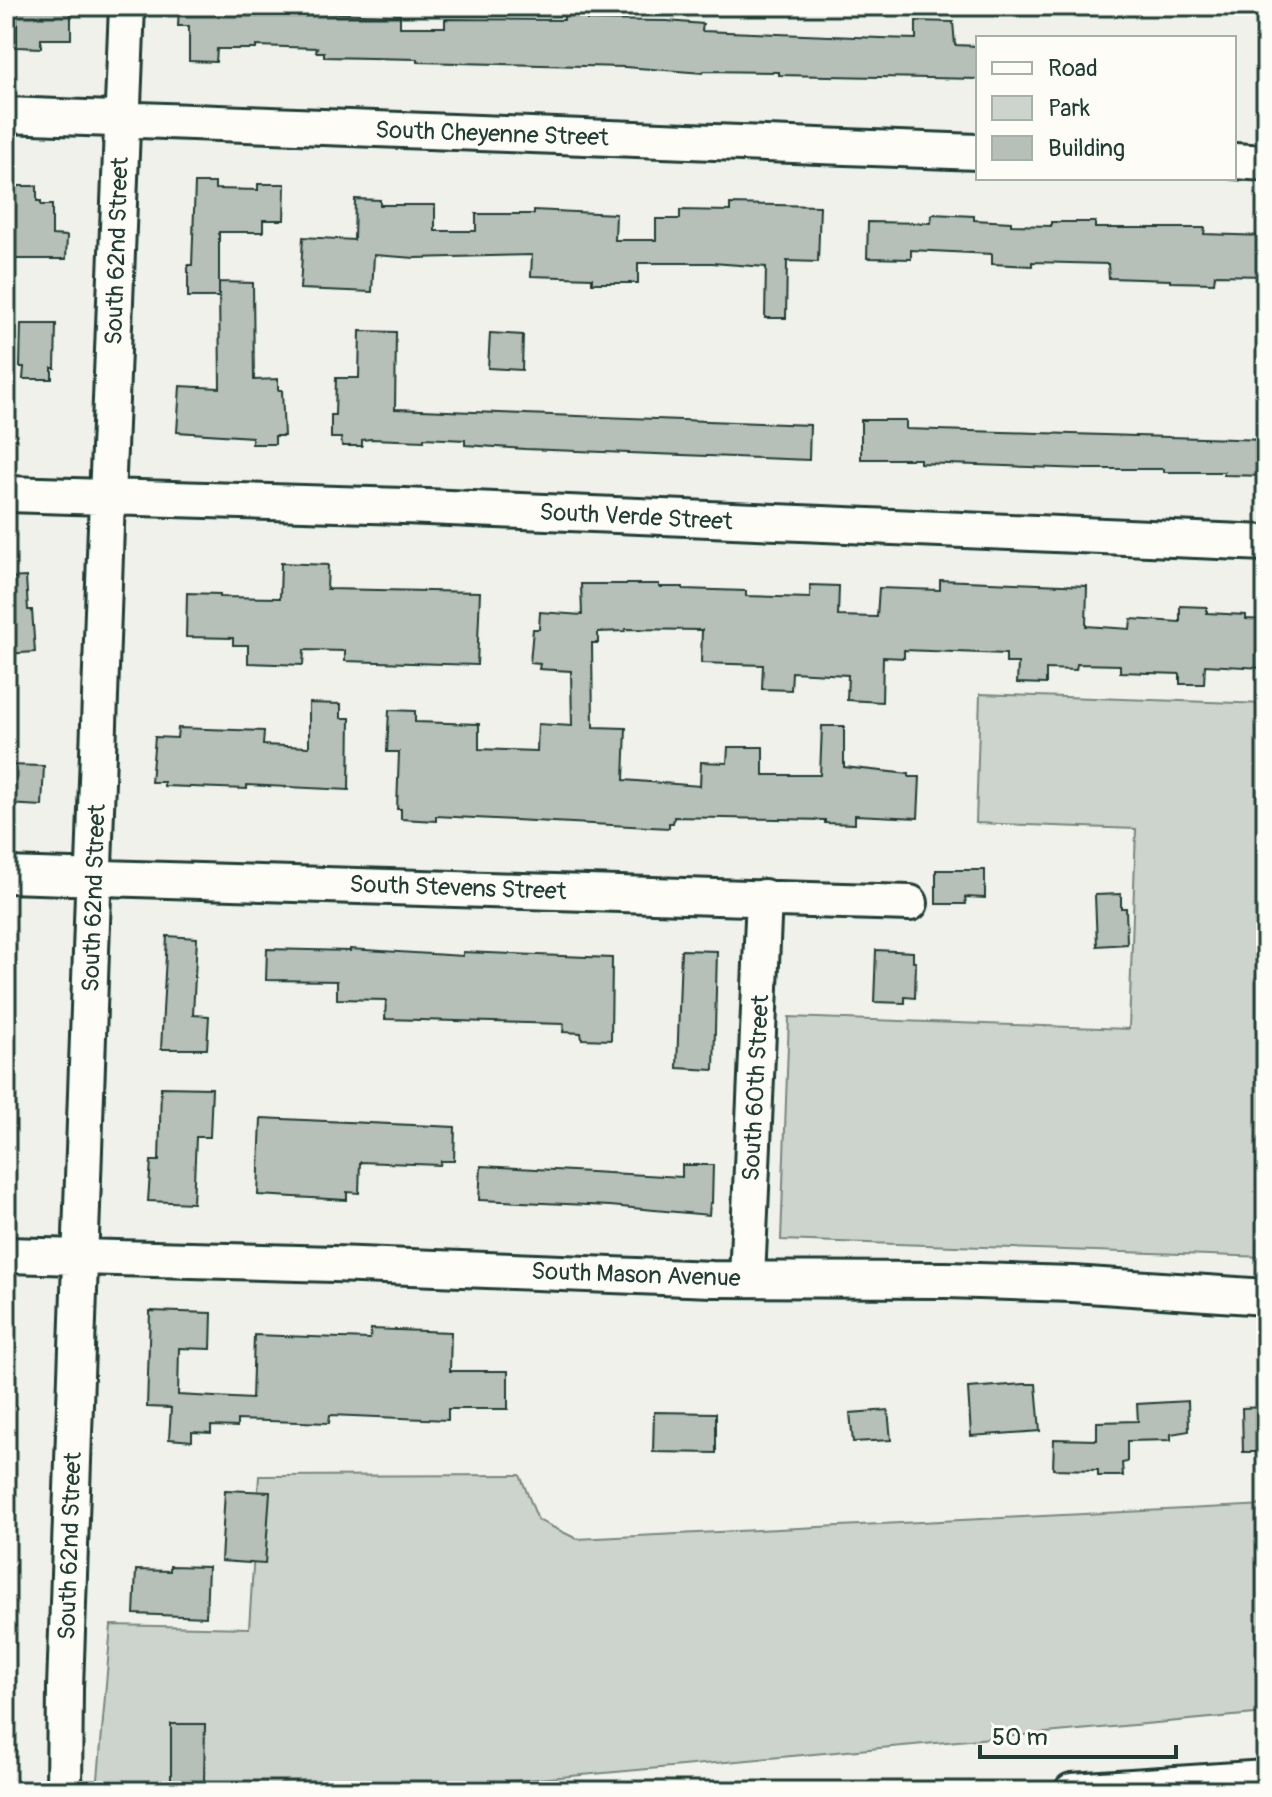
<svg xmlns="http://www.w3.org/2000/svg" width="1272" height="1797" font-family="Pangolin,sans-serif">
<rect width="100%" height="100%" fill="#f0f1eb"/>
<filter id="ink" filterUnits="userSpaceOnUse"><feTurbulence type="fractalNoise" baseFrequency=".0125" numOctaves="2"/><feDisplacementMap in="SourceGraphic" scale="16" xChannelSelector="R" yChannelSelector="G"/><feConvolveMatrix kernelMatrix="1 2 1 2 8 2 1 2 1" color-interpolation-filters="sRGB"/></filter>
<g filter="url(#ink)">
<path fill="#cdd3cd" stroke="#768880" stroke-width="2" d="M 980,694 L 1266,704 L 1266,1257 L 781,1240 L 789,1017 L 1129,1029 L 1136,829 L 976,823 Z
M 520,1475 L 538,1520 L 577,1539 L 1266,1505 L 1266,1713 L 405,1791 L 97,1791 L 111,1625 L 249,1628 L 259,1476 Z"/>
<path fill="#b6bfb8" stroke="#1f3d34" stroke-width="2" d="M 17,6 L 71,6 L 71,39 L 41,39 L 41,48 L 17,47 Z
M 179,6 L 281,6 L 281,12 L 400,15 L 400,27 L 445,27 L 445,19 L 564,20 L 564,13 L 584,14 L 587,14 L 587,20 L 667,21 L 703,24 L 702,31 L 880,38 L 916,39 L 916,21 L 953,22 L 955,45 L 978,46 L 978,79 L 779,75 L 779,72 L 704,71 L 703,73 L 625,67 L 417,62 L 417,59 L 324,57 L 324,52 L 316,52 L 317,48 L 256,46 L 256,49 L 217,49 L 216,62 L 189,61 L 189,26 L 178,26 Z
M 195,183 L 215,183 L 215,189 L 258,190 L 258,184 L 285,184 L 284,220 L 263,220 L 263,232 L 219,232 L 219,297 L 188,297 L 188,265 L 192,265 Z
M 8,186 L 37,186 L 37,201 L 41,201 L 41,205 L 52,205 L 52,235 L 67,236 L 66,259 L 9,259 Z
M 355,199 L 380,200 L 380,205 L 435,205 L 435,231 L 476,231 L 476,214 L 534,214 L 534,210 L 616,214 L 615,240 L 656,240 L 656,219 L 680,219 L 680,210 L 730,211 L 730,204 L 820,206 L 818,262 L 787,261 L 786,318 L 765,318 L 766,267 L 712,263 L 638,263 L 638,283 L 592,283 L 592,278 L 531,276 L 532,255 L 415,258 L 374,255 L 372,292 L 300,289 L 303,237 L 354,240 Z
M 932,214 L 974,216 L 974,220 L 1011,222 L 1011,225 L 1051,226 L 1051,222 L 1095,222 L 1095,228 L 1205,228 L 1204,234 L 1266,236 L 1266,276 L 1215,275 L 1214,283 L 1170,282 L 1170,280 L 1109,278 L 1108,264 L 1032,262 L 1032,266 L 992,264 L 992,254 L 911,250 L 911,259 L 867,258 L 868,222 L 931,223 Z
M 219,282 L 253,283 L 254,380 L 278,379 L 278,390 L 282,390 L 284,436 L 275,436 L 275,444 L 252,444 L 252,437 L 177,432 L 180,386 L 220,388 Z
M 21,324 L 56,324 L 55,368 L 52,368 L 52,379 L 23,379 L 24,367 L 20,367 Z
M 360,331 L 396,332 L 395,409 L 810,425 L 809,460 L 525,449 L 465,445 L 465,440 L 424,438 L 424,441 L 371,439 L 362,440 L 362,446 L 342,446 L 341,438 L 331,438 L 331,415 L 335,415 L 336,378 L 359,378 Z
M 490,333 L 523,335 L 522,370 L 488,368 Z
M 861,420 L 906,420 L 906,429 L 1266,440 L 1266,476 L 1224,475 L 1224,472 L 1164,472 L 1164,469 L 1087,469 L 920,463 L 920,459 L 861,459 Z
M 281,563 L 328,565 L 327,589 L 480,592 L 477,665 L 345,661 L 345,651 L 304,650 L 303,665 L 248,663 L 248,645 L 233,645 L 233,638 L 186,637 L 187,593 L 220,594 L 220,597 L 280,598 Z
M 26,577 L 28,610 L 32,610 L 35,652 L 6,654 L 6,578 Z
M 940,580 L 1087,586 L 1086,626 L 1130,629 L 1131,619 L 1180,622 L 1180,606 L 1207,607 L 1207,613 L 1246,615 L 1246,619 L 1266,620 L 1264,668 L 1205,665 L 1204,684 L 1180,684 L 1180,674 L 1120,672 L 1120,665 L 1077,664 L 1076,670 L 1046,669 L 1046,684 L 1017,683 L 1018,663 L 1006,663 L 1006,654 L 904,650 L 904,658 L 883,657 L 882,702 L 847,700 L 848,675 L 792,672 L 791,690 L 762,689 L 763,665 L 701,663 L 702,630 L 625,629 L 625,631 L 598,632 L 598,643 L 592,643 L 593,727 L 626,728 L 624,780 L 700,786 L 701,762 L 727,763 L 728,747 L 763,747 L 763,775 L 820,775 L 822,726 L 844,726 L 844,767 L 909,774 L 909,777 L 920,777 L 918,818 L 855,815 L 855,824 L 825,823 L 825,820 L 674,817 L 673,823 L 669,823 L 669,828 L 436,816 L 436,821 L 401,819 L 401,809 L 397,809 L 399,752 L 387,752 L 389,710 L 415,711 L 415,722 L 479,724 L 479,749 L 537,751 L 538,724 L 572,726 L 571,671 L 539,669 L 540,664 L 530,663 L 533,629 L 539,629 L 540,612 L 582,615 L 581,584 L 659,584 L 659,587 L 683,587 L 683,589 L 746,591 L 746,596 L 810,598 L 810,585 L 839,586 L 838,616 L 877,617 L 879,588 L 940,590 Z
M 309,703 L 341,704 L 341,718 L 350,718 L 349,790 L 247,785 L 247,789 L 164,786 L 164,782 L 151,782 L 155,737 L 177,738 L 178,728 L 264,731 L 263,745 L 309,747 Z
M 6,765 L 44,766 L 42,806 L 6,804 Z
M 936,870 L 985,870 L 985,898 L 965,897 L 966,904 L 936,904 Z
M 1121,894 L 1121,908 L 1126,908 L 1127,944 L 1097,946 L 1095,895 Z
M 167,936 L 197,938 L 193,1015 L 209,1016 L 207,1049 L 161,1049 Z
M 267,949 L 350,951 L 350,949 L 463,956 L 463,952 L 612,958 L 611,1040 L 582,1039 L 581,1033 L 563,1032 L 564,1024 L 385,1019 L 386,1000 L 337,999 L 337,981 L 266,980 Z
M 681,950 L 717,951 L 714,1070 L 677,1068 Z
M 876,950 L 913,952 L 913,962 L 916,962 L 915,998 L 905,997 L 905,1003 L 874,1002 Z
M 161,1087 L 212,1088 L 210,1137 L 196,1137 L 193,1203 L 148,1201 L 151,1161 L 159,1161 Z
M 261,1118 L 455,1127 L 454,1161 L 441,1161 L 440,1165 L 360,1162 L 359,1193 L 347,1192 L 347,1200 L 258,1195 Z
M 682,1165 L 713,1165 L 712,1203 L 710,1203 L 709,1215 L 610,1206 L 479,1200 L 481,1166 L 682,1177 Z
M 150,1311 L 212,1313 L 211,1349 L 179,1348 L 178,1395 L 252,1399 L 254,1335 L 370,1339 L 371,1329 L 451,1332 L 450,1371 L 508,1371 L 508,1409 L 448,1409 L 448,1420 L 330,1415 L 329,1423 L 237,1420 L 237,1427 L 211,1426 L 211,1433 L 192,1432 L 192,1441 L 169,1439 L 171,1408 L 147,1407 Z
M 1024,1384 L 1036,1384 L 1040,1431 L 971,1436 L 968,1388 Z
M 1188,1401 L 1189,1431 L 1171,1434 L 1171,1440 L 1127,1441 L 1127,1462 L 1122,1463 L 1123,1476 L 1098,1476 L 1098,1470 L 1053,1469 L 1054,1439 L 1097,1440 L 1097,1422 L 1138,1421 L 1137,1404 Z
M 1266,1407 L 1266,1452 L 1243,1452 L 1242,1408 Z
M 888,1410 L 891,1440 L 853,1442 L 850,1413 Z
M 654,1412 L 716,1413 L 716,1453 L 653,1452 Z
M 225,1490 L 270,1492 L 265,1564 L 221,1561 Z
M 170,1566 L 208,1567 L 206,1617 L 134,1614 L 136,1570 L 170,1571 Z
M 171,1724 L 205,1724 L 204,1782 L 171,1782 Z"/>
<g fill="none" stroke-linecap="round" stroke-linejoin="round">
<g stroke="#1f3d34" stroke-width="40">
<path id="minor" d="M 6,115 L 978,152
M 1234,161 L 1266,163
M 6,494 L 404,506 L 1266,543
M 6,875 L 910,903
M 6,1255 L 334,1264 L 712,1279 L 946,1280 L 1073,1284 L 1266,1297
M 747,1279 L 764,897
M 64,1791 L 65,1688 L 107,498 L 127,6
M 1072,1791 L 1266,1778"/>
</g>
<use href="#minor" stroke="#fdfcf7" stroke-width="34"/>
</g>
</g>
<g text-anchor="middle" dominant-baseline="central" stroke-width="6" stroke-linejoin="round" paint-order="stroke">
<g font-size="24" fill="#1f3d34" stroke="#fdfcf7">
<text transform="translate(492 134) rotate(2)">South Cheyenne Street</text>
<text transform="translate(117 251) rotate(-88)">South 62nd Street</text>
<text transform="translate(636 517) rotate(3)">South Verde Street</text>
<text transform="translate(458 888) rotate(2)">South Stevens Street</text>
<text transform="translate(94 898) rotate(-88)">South 62nd Street</text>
<text transform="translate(756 1088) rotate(-87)">South 60th Street</text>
<text transform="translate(636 1275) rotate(2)">South Mason Avenue</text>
<text transform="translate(70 1546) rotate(-88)">South 62nd Street</text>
</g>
</g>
<rect width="1272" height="1797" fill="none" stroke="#fdfcf7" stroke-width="32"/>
<rect x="16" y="16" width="1240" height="1765" fill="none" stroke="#1f3d34" stroke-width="3" filter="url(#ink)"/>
<rect x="976" y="36" width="260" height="144" fill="#fdfcf7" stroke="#a4b0a9" stroke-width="2"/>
<rect x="992" y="62" width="40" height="12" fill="#fdfcf7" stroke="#a4b0a9" stroke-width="2"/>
<text x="1048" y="76" font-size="24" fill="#1f3d34">Road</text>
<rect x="992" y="96" width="40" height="24" fill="#cdd3cd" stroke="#a4b0a9" stroke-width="2"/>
<text x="1048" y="116" font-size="24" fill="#1f3d34">Park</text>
<rect x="992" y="136" width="40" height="24" fill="#b6bfb8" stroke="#a4b0a9" stroke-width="2"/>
<text x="1048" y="156" font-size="24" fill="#1f3d34">Building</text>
<path d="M980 1745v12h196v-12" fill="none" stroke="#1f3d34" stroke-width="4"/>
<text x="992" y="1745" font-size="24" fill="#1f3d34" stroke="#fdfcf7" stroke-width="6" paint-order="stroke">50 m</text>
</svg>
